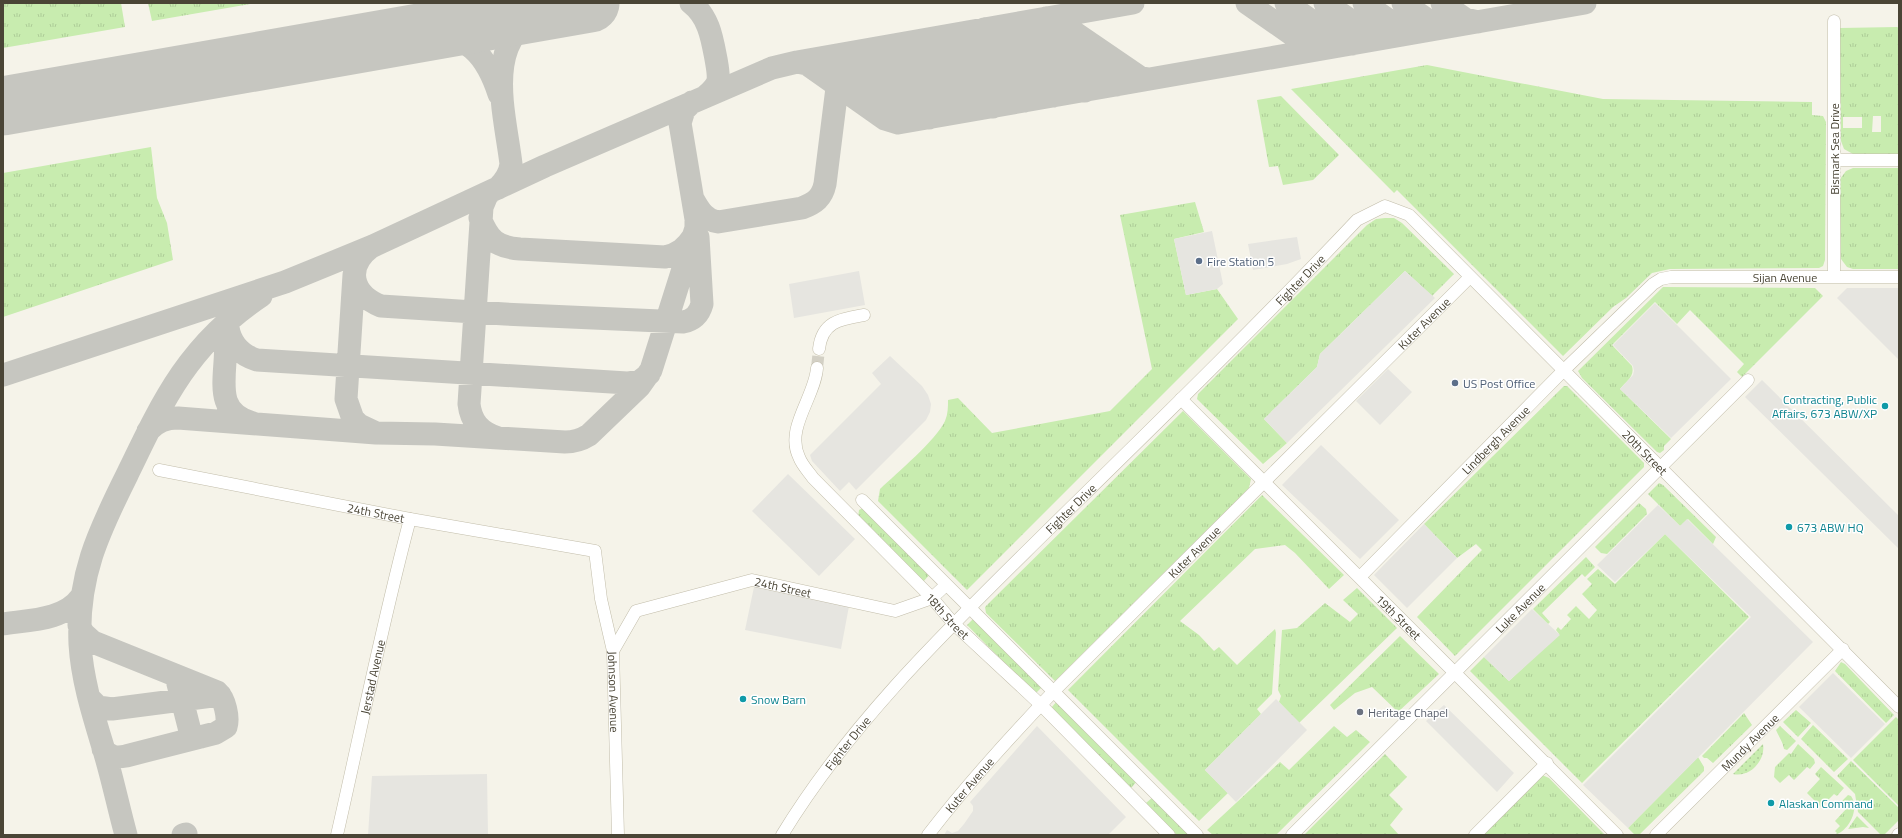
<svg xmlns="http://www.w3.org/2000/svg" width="1902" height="838" font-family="'Titillium Web',sans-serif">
<defs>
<pattern id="grass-tufts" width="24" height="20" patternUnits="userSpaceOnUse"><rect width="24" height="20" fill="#c8ecaf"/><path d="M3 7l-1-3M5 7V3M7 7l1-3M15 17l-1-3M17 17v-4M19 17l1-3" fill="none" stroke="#adcc97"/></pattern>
<pattern id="garden-dots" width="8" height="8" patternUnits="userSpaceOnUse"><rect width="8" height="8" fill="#c8ecaf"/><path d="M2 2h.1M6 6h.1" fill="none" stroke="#adcc97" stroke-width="1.8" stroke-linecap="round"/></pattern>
</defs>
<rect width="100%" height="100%" fill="#f5f3e9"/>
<path fill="url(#grass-tufts)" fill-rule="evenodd" d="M 3,3 L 121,3 L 125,27 L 3,48 Z
M 148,3 L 256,3 L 152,21 Z
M 1897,27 L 1899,28 L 1899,154 L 1853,154 L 1844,149 L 1841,141 L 1840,28 ZM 1873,116 L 1881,116 L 1881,132 L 1872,132 ZM 1843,117 L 1862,117 L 1862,128 L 1843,128 Z
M 1427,65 L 1603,99 L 1812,102 L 1812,115 L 1823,116 L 1826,122 L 1825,260 L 1823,266 L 1819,268 L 1670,269 L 1652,273 L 1626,298 L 1613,307 L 1563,356 L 1397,190 L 1394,193 L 1291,89 Z
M 1281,96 L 1339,155 L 1313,180 L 1283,185 L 1278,166 L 1269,167 L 1257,100 Z
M 151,147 L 157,198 L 167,223 L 173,260 L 3,317 L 3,173 Z
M 1853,168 L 1899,168 L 1899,269 L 1853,269 L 1847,267 L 1841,259 L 1840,179 L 1846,171 Z
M 1195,202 L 1204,232 L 1174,239 L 1186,295 L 1217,289 L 1238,319 L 967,590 L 878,501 L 880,489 C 897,473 936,440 945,421 C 948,414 948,407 948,400 L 958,398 L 992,433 L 1110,411 L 1152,369 L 1120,215 Z
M 1385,218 L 1394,218 L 1402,223 L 1454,274 L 1432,296 L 1405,271 L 1320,354 L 1317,367 L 1264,419 L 1287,443 L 1263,464 L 1197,399 L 1198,394 L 1367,225 L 1376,219 Z
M 1663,287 L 1815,288 L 1823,296 L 1742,377 L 1737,372 L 1744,364 L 1690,310 L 1677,324 L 1655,302 L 1612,345 L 1632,366 C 1635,377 1626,381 1620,389 L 1671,439 L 1664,446 L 1664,450 L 1660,453 L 1657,452 L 1582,378 L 1578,371 Z
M 1564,386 L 1567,386 L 1644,463 L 1644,467 L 1455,656 L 1417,617 L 1482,550 L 1476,544 L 1457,558 L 1424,524 Z
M 1183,411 L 1251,479 L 1249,488 L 1055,681 L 986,613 L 985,607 Z
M 1659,483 L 1663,485 L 1716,537 L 1713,544 L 1688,519 L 1680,526 L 1648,494 Z
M 1262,495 L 1344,575 L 1329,589 L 1295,553 L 1285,545 L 1255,549 L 1180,621 L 1199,635 L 1214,651 L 1219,647 L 1237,665 L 1275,629 L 1276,633 L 1272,694 L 1257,709 L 1261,714 L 1205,770 L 1228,793 L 1199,821 L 1068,690 Z
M 1639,503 L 1646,509 L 1647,514 L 1607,554 L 1601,553 L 1595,547 Z
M 863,508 L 931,573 L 923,582 L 858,517 L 859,510 Z
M 1665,534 L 1749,617 L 1582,783 L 1470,671 L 1484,657 L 1509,681 L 1559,634 L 1556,630 L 1558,627 L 1561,630 L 1571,619 L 1567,615 L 1576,606 L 1589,619 L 1597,610 L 1582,594 L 1592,584 L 1587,579 L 1598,569 L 1615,584 Z
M 1586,557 L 1595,567 L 1585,577 L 1582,574 L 1542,613 L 1550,622 L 1548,624 L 1533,609 Z
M 1357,588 L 1397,628 L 1299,723 L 1279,702 L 1281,696 L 1278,690 L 1282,630 L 1297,628 L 1325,603 L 1350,622 L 1358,614 L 1343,600 Z
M 974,618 L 1043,686 L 1035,694 L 967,625 Z
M 1400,636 L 1439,674 L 1398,712 L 1372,687 L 1355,693 L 1334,710 L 1330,705 Z
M 1841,662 L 1845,664 L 1894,715 L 1886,723 L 1835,671 Z
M 1058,700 L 1138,780 L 1131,788 L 1051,708 Z
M 1796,710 L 1811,723 L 1798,737 L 1783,722 Z
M 1744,713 L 1752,725 L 1713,763 L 1707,758 L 1704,758 L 1702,756 Z
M 1896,717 L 1899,720 L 1899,806 L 1853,760 Z
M 1813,725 L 1848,759 L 1834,772 L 1801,739 Z
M 1334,726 L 1347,737 L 1356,730 L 1370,742 L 1276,835 L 1213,835 L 1207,830 L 1280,762 L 1289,770 Z
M 1780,726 L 1796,741 L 1787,750 L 1784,749 C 1783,742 1779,737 1776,730 Z
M 1798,744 L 1814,759 L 1815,763 L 1810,769 L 1807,767 L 1794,780 L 1789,775 L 1780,783 L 1774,777 L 1775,767 L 1789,753 L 1791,754 Z
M 1385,754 L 1407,777 L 1389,795 L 1403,809 L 1390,825 L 1399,835 L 1304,835 Z
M 1698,757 L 1704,767 L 1704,771 L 1639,835 L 1635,835 L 1628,828 Z
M 1851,761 L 1899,808 L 1899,820 L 1884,835 L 1881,835 L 1858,812 L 1855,794 L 1837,776 Z
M 1821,767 L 1844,788 L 1837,796 L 1834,794 L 1821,807 L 1807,793 L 1820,779 L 1815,774 Z
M 1542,775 L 1549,778 L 1605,835 L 1482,835 Z
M 1848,795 L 1851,796 C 1860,809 1849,831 1835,835 L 1837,833 L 1835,831 L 1840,826 L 1835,821 L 1848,807 L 1842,801 Z
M 1153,797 L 1192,835 L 1177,835 L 1146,803 Z
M 1857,816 L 1869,828 L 1863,827 L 1848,829 Z"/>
<path fill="url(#garden-dots)" d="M 1763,744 C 1766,760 1750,778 1733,774 Z"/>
<path fill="#e6e5e0" d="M 1212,231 L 1223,284 L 1217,289 L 1186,295 L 1174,239 Z
M 1297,237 L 1301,259 L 1287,264 L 1253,270 L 1248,244 Z
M 859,271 L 865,305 L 794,318 L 789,284 Z
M 1405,271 L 1435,298 L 1287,443 L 1264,419 L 1317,367 L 1320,354 Z
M 1847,288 L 1899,288 L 1899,360 L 1837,298 Z
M 1655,303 L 1731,379 L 1671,438 L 1620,389 L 1633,375 L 1634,371 L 1633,366 L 1613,345 Z
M 890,356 L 922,386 L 928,395 L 931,404 L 930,412 L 926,420 L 856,490 L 849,482 L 840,491 L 812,461 L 810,455 L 881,384 L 872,373 Z
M 1388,369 L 1412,392 L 1380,425 L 1356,401 Z
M 1762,380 L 1899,516 L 1899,549 L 1745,397 Z
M 1321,445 L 1399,520 L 1360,559 L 1282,485 Z
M 788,474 L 855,539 L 819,576 L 752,511 Z
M 1658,505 L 1680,526 L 1687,519 L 1813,642 L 1628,828 L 1583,785 L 1751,617 L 1665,534 L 1615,582 L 1597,565 Z
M 1424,524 L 1457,558 L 1407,608 L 1374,575 Z
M 754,587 L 849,606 L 841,649 L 745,630 Z
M 1532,609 L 1560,635 L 1509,681 L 1484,657 Z
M 1833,673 L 1885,724 L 1851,758 L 1799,707 Z
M 1276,699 L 1307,730 L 1236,802 L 1205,770 Z
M 1444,705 L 1514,773 L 1497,792 L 1426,721 Z
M 1037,726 L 1126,817 L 1108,835 L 944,835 L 947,830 L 952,833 L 958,831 L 964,824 L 973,811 L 973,806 L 970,802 Z
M 487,774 L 488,835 L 368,835 L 372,776 Z"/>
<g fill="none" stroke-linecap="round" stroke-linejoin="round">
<path stroke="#c6c6c0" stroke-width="23" d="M 691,3 C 709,17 712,38 716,59 C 717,65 719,74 718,81 C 716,87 712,91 707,95
M 1247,3 L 1310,47 L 1321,49
M 1286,3 L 1340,41 L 1353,44
M 1325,3 L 1372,35 L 1382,38
M 1364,3 L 1404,31 L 1413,33
M 1403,3 L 1435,25 L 1446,27
M 1442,3 L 1465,19 L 1478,22
M 1046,18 L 1059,22 L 1141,78 L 1148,79
M 1017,24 L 1026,26 L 1108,83 L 1117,85
M 984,29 L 993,31 L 1076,88 L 1085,91
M 425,32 C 468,35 486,54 499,94
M 953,35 L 962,37 L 1041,91 L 1053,96
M 922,40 L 934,43 L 1008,95 L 1019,101 L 1024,101
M 890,46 L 901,48 L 979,102 L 993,107
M 858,52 L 869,53 L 949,109 L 961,112
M 829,57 L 837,58 L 919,115 L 929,118
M 797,62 L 807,64 L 885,119 L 898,123 L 1585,3
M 498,188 C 505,181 510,174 511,164 C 505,112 481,38 544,11
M 493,190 L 487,195 L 482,207 L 469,404 C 471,422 480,432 498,438
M 693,199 C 699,210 705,220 718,222 L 802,208 C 815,203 822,198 825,184 L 839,72
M 480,218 C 489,240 496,247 520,249 L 665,257 C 678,254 686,248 693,237
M 371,247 C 345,267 351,294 381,306 L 505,314 L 683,322 C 693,320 699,315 702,304 L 698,237
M 354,275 L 346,399 L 353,419 L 359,425 L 376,433
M 228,328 C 231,345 241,355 257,360 L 627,383 L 640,381 L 649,374
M 228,328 C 225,339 226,351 225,362 C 223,390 220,414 253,423
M 3,375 L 285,282 L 373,246 L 545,166 L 772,68 L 797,62 L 1133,3
M 148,431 C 157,421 166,418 178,418 L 376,433 L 435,434 L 565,442 C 575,442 581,440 589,435 L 639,387 L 651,370 L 696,228 L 696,219 L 680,123 L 684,110 L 692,102
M 3,624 C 29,620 65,620 81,597
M 79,625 L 83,633 L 93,642 L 217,692 C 225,699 229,718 226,727 L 216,733 L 126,756 C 116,758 110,757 103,749
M 178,684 L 190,731 L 192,734 L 201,737
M 89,698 L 98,707 L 112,709 L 220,695
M 126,835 C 118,806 112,776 103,747 C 93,714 82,679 80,644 C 77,577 98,533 127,475 C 163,400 189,344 261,296
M 183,835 L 186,834"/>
<path stroke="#c6c6c0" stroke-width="59" d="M 3,106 L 590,3"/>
<path stroke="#d3d0c5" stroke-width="12" stroke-dasharray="12 6" stroke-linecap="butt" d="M 817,368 L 819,349"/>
<g stroke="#c2bdaa" stroke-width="13">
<g id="minor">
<path d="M 1834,21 L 1834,276"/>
<path d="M 1835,160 L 1899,160"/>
<path d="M 819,349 C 822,321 841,319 864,315"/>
<path id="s1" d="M 817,368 C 815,397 785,428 799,457 C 802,465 808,471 813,478 L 932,598 L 954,624 L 1041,705 L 1169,835"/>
<path id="s2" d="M 1181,399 L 1617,835"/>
<path id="s3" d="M 159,470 L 410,519 L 595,551 L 601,599 L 613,651 L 618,835"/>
<path d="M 862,500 L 1197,835"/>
<path id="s4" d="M 1360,577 L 1564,370 L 1653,284 L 1661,279 L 1671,277 L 1899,277"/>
<path id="s5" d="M 613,651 L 636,611 L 752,580 L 895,611 L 932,598 L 946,585"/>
<path id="s6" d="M 337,835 C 361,730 382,624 410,519"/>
<path id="s7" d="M 782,835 C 852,720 951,626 1046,532 C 1151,429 1256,327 1357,220 L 1385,206 L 1409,215 L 1899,707"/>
<path id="s8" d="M 928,835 C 967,784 1010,737 1054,691 L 1470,277"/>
<path id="s9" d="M 1292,835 L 1748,380"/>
<path d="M 1475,835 L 1547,763"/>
<path id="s10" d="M 1656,835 L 1843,649"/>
<path d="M 1898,835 L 1899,834"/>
</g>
</g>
<use href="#minor" stroke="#fff" stroke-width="12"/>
</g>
<g fill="#5c6f8a" stroke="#fff" stroke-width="1.5">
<circle cx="1199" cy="261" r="4"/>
<circle cx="1455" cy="383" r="4"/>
</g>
<g fill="#0f9aa8" stroke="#fff" stroke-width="1.5">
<circle cx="1885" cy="406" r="4"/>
<circle cx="1789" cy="527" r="4"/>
<circle cx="743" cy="699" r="4"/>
<circle cx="1771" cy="803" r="4"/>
</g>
<circle fill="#6b7280" stroke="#fff" stroke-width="1.5" cx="1360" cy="712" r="4"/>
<g text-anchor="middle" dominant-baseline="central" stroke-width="3" stroke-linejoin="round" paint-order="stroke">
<g font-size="12" fill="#4a4536" stroke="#fff">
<text transform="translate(1834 149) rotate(-90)">Bismark Sea Drive</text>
<text stroke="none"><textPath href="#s4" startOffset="548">Sijan Avenue</textPath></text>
<text stroke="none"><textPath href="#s7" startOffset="761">Fighter Drive</textPath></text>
<text stroke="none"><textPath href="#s8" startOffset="713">Kuter Avenue</textPath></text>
<text stroke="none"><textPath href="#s4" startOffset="193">Lindbergh Avenue</textPath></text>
<text stroke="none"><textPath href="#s7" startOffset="1235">20th Street</textPath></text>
<text stroke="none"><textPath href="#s7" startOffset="437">Fighter Drive</textPath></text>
<text stroke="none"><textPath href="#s3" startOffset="221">24th Street</textPath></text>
<text stroke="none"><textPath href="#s8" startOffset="389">Kuter Avenue</textPath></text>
<text stroke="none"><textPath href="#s5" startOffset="198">24th Street</textPath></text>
<text stroke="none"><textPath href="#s9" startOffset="322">Luke Avenue</textPath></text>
<text stroke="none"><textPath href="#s1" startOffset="311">18th Street</textPath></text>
<text stroke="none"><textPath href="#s2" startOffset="308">19th Street</textPath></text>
<text stroke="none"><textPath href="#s6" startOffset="162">Jerstad Avenue</textPath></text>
<text stroke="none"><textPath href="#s3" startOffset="586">Johnson Avenue</textPath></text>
<text stroke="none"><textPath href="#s10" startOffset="132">Mundy Avenue</textPath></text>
<text stroke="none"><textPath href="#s7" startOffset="113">Fighter Drive</textPath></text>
<text stroke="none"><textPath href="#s8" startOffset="65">Kuter Avenue</textPath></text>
</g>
<g font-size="12" fill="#4e5e75" stroke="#fff" text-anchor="start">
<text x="1207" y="261">Fire Station 5</text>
<text x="1463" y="383">US Post Office</text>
</g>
<g font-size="12" fill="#0d838f" stroke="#fff" text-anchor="start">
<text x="1877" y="399" text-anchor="end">Contracting, Public<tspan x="1877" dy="14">Affairs, 673 ABW/XP</tspan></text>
<text x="1797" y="527">673 ABW HQ</text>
<text x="751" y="699">Snow Barn</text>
<text x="1779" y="803">Alaskan Command</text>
</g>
<g font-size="12" fill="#5b616d" stroke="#fff" text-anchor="start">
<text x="1368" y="712">Heritage Chapel</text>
</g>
</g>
<rect width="1902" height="838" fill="none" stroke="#4a4536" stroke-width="8"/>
</svg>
